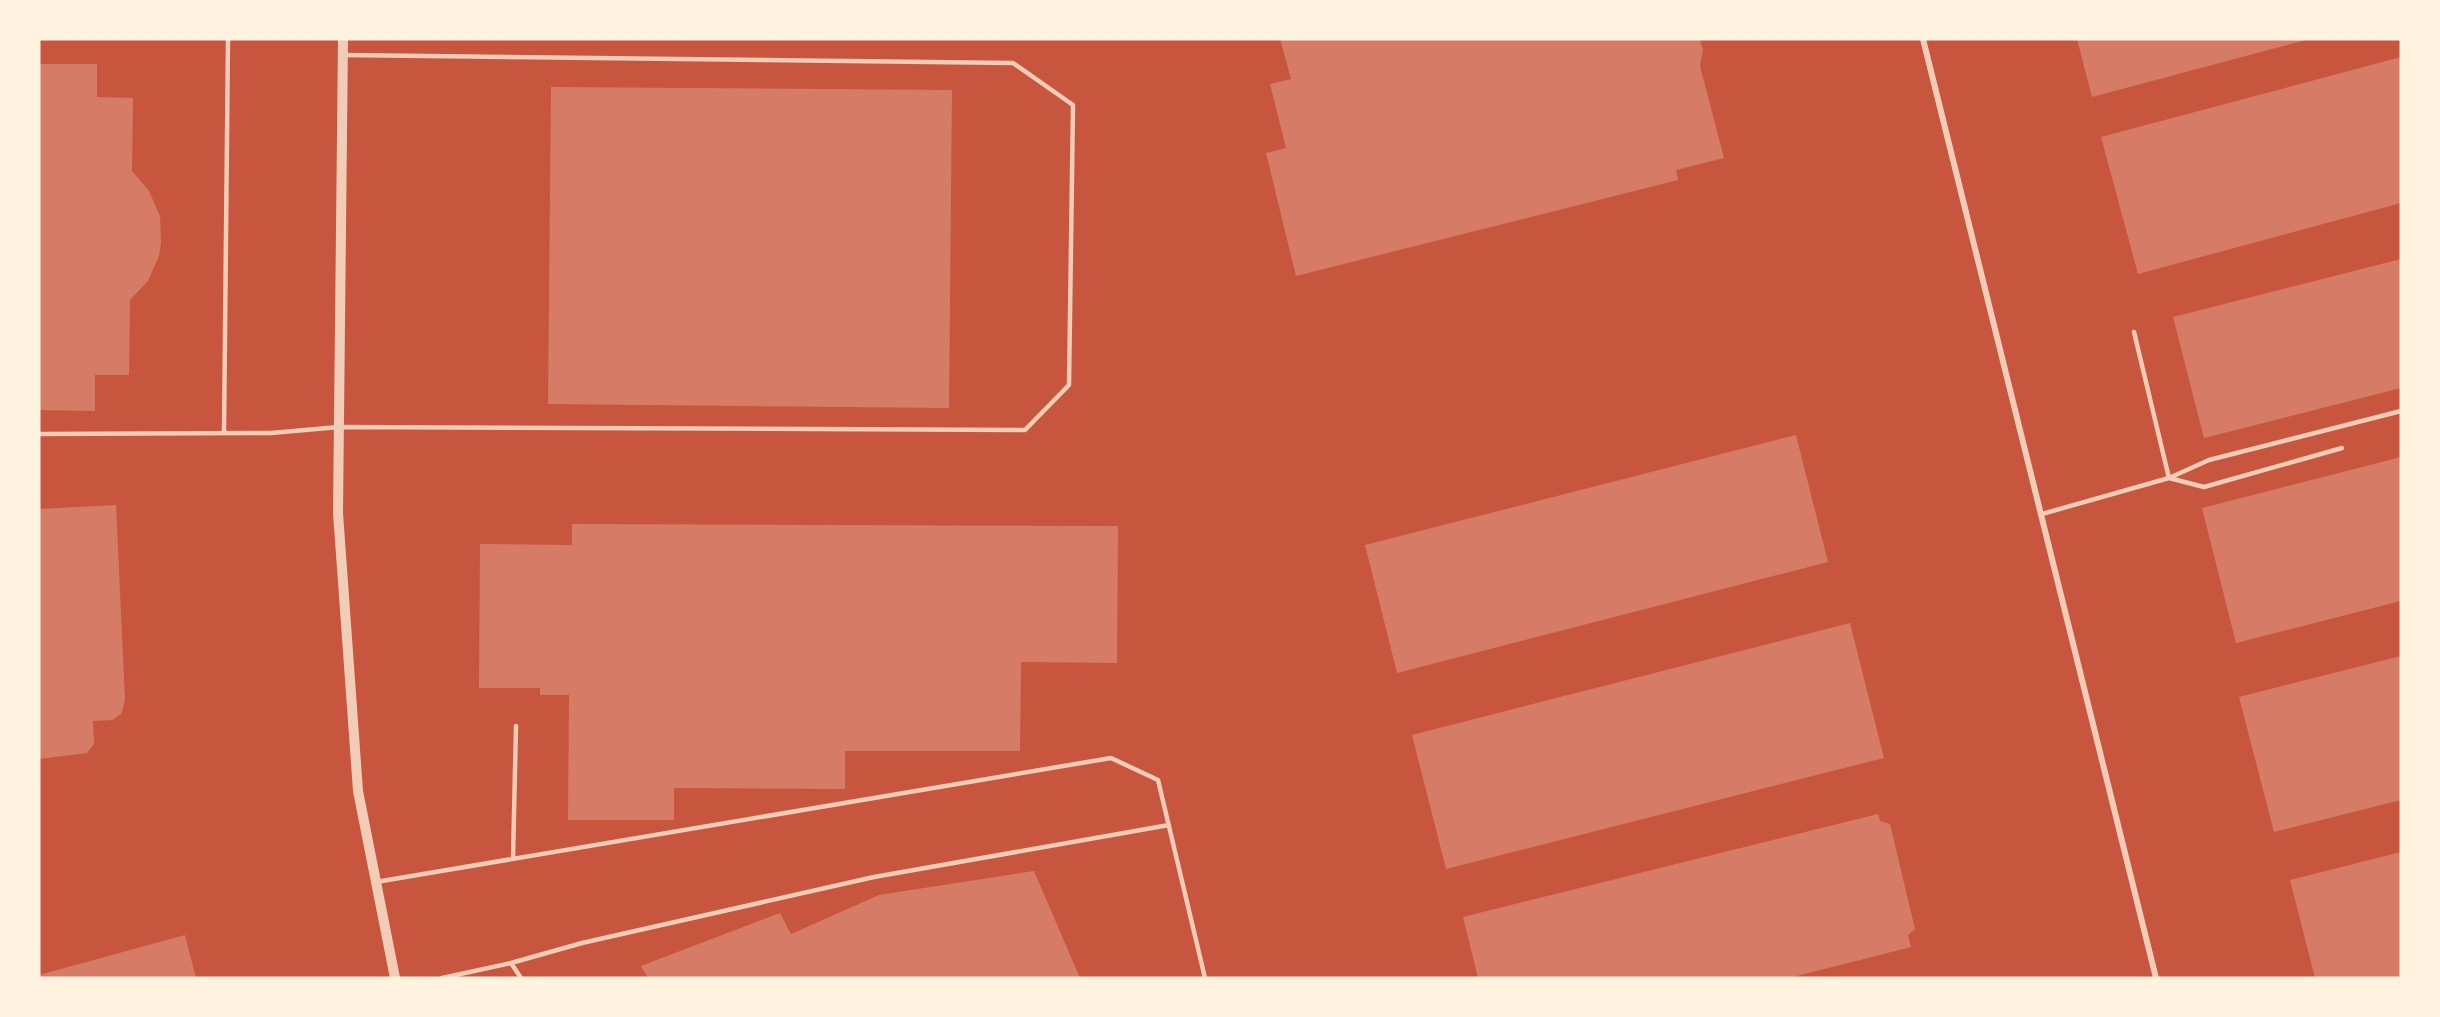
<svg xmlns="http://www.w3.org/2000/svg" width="2440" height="1017" font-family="'Varela Round',sans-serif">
<rect width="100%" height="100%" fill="#c8553d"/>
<path fill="#d67c66" d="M 1280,39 L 1700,39 L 1703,50 L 1700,66 L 1724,158 L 1676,170 L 1678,180 L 1296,276 L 1266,153 L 1286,148 L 1270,84 L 1291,79 Z
M 2077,39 L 2306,39 L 2306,40 L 2092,97 Z
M 2401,57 L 2401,203 L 2138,274 L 2101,137 Z
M 39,64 L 97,64 L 97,97 L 133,98 L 132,171 L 149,191 L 160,216 L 161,243 L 159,256 L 148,281 L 130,300 L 129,375 L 95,375 L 95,411 L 39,410 Z
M 551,87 L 952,90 L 949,408 L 548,404 Z
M 2401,259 L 2401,388 L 2204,438 L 2173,317 Z
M 1796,435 L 1828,562 L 1397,673 L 1365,545 Z
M 2401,457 L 2401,601 L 2236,643 L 2202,508 Z
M 116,505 L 125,699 L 123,709 L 121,714 L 112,720 L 93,721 L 94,744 L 87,753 L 39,759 L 39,509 Z
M 572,524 L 1118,526 L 1117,663 L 1021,662 L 1020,751 L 845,751 L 845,789 L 674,788 L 674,820 L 568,820 L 569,695 L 540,695 L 540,688 L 479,688 L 480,544 L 572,545 Z
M 1850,623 L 1884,758 L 1446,869 L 1412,735 Z
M 2401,656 L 2401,800 L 2274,832 L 2239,697 Z
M 1878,814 L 1880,821 L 1890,824 L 1915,929 L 1908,935 L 1911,947 L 1789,978 L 1478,978 L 1463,917 Z
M 2401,852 L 2401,978 L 2315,978 L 2290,880 Z
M 1034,871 L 1080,978 L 648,978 L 641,966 L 780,913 L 791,934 L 879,895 Z
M 185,935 L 196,978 L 39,978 L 39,975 Z"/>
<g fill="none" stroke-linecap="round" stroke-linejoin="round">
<path stroke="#f1ccb7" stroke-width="4.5" d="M 224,433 L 228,39
M 39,434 L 271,433 L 339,427 L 1025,430 L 1069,385 L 1073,105 L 1013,63 L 343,55
M 2169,478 L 2209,460 L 2401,411
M 2169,478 L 2204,487 L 2342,448
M 2042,514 L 2169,478 L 2134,332
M 513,859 L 516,726
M 376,882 L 1111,758 L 1158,780 L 1205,978
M 511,963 L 582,943 L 874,877 L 1169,825
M 442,978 L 511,963 L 521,978"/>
<path stroke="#f1ccb7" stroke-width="6" d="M 1923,39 L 2156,978"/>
<path stroke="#f1ccb7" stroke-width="10" d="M 343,39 L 338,513 L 358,791 L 395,978"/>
</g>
<rect width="2440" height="1017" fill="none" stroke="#fff3e0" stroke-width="81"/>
</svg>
